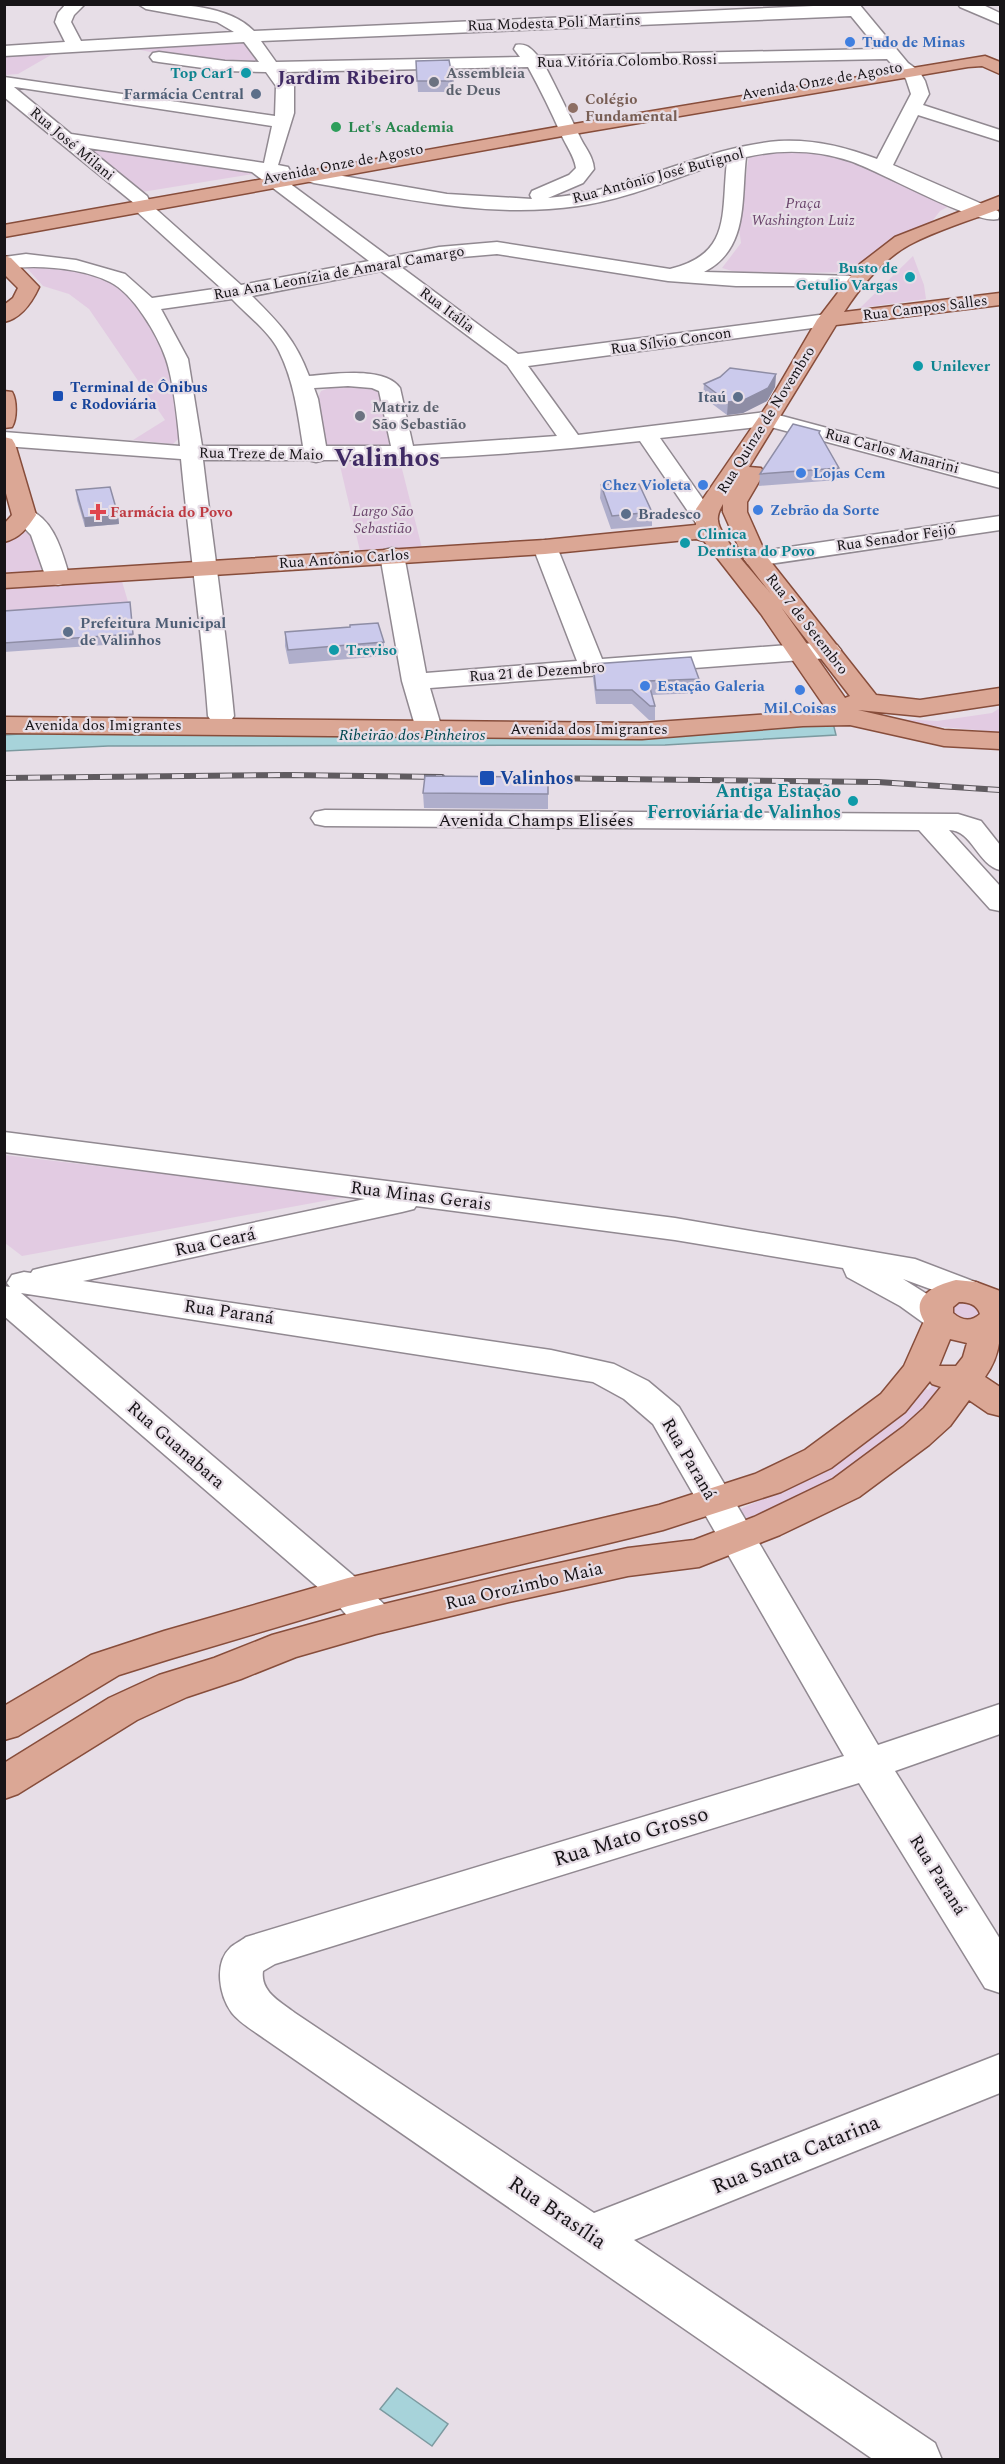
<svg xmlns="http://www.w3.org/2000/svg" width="1005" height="2464" font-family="Spectral,serif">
<rect width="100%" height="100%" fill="#e7dee7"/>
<path fill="#e2cbe2" d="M 245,40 L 260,60 C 244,66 151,55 135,48 Z
M 49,52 L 51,55 L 18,74 L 5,75 L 4,54 Z
M 99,149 L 242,170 L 251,172 L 253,174 L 142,192 L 92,151 Z
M 798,149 L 863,164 L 951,205 L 940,211 L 930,224 L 851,272 L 742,274 L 722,268 L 741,243 L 739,228 L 749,154 Z
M 913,256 L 924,285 L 926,299 L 860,308 Z
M 38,263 C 61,267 99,271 118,284 C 147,303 172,358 177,392 C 179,407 179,423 179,438 L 173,444 L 133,440 L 165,420 L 89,309 L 69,294 L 43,286 L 25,266 Z
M 337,385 L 380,387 L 395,446 L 327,447 L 317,400 L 321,391 Z
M 338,457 L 399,457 L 422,548 L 360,551 Z
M 23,531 L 36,537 L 45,566 L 40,570 L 5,573 L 5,541 Z
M 121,578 L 131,612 L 5,622 L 5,586 Z
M 1000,708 L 1000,732 L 930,726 L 899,719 L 937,721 L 992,713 Z
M 4,1155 L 351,1196 L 22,1256 L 5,1243 Z
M 967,1297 L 986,1314 L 960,1324 L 946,1305 Z
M 933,1385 L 941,1391 L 881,1450 L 794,1503 L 743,1522 L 738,1510 L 827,1471 L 894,1416 L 923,1386 L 928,1390 Z"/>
<path fill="#a7d3da" stroke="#7c9aa0" stroke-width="1.5" d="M 833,723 L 836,735 L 665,745 L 108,746 L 5,751 L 4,735 L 20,734 L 204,730 L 667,735 Z
M 397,2388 L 448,2424 L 432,2446 L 380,2409 Z"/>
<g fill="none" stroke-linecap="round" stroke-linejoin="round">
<g stroke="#918991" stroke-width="3">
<path id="minor" d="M 66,4 L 85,4 L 74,15 L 71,22 L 81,41 L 234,32 L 217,22 L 146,9 L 138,4 C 174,4 226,3 254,31 L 859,4 L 908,63 L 919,71 L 925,81 L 929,94 L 923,105 L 1000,130 L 1000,141 L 918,115 L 893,165 L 998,211 L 1000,215 L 998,219 C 973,225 881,171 850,161 C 817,150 780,149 746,157 C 741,200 749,249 704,272 L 853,276 L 860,278 L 863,282 L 860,286 L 736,286 L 668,281 L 497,254 L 439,259 L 401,267 L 518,354 L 827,314 L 834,316 L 837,320 L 834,324 L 827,326 L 528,366 L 578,435 L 767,412 L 1000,474 L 1000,488 L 767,426 L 660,438 L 718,521 L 714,526 L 706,528 L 698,526 L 640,441 C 535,453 430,460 324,460 L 316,462 L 308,460 L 203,460 C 213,545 226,630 234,716 L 230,722 L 221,724 L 212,722 L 208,716 C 202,630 189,545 181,459 L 4,446 L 4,432 L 180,446 C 178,423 173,379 166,359 C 158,335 133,293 110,282 C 83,268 36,264 6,269 L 4,257 L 26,254 L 76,260 L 125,274 L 152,298 L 221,288 L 136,211 L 133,207 L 135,204 L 4,97 L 4,77 L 275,116 L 276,86 L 266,72 L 225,71 L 159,62 L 153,61 L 150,57 L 153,53 L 159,52 L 225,61 L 259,62 L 244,42 L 4,56 L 4,46 L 65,42 L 55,22 L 58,13 ZM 851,16 L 878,49 L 538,56 C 531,49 527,43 516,45 L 514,49 L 520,57 L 276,62 L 261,41 ZM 887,59 L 906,79 L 911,94 L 877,159 C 846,147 813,139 779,141 C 717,146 661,174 602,189 C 584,194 566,196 548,198 L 583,183 L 594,169 C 593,155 584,147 579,135 C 568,112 557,89 545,66 ZM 528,67 C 540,89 551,111 561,134 C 566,146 574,155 576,168 L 569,175 L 532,191 L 530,195 L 532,199 L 447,194 L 314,171 L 307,173 L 305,177 L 307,181 L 314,183 C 401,198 489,219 578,206 C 629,199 678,176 727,161 C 721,214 732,254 670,269 L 497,242 L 439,247 L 389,257 L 281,177 L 288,175 L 290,171 L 288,167 L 278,165 L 294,113 L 294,86 L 284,72 ZM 14,87 L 15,87 L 272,126 L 264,163 L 71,134 ZM 88,148 L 252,172 L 369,261 L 241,285 L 148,202 L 149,200 L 147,196 ZM 381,271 L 507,365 L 557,436 L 413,446 L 400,388 C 385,366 332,374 309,376 C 295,339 279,323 252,296 ZM 232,299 C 247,315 269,331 279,351 C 294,381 298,414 303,446 L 202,446 L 188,359 L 161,309 ZM 348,386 L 372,388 L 379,391 L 391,446 L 326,446 L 318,399 L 314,388 Z
M 958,4 L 981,4 L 1000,13 L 1000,24 L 960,7 Z
M 24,508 C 54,516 62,552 70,578 L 67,583 L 58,585 L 49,583 L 46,578 L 31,535 L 12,515 L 16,510 Z
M 1000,516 L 1000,530 L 756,566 L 748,564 L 744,559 L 748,554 L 756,552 Z
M 545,540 L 553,542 L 557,547 L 602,659 L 828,642 L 837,645 L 841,650 L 837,655 L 828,658 L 430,688 L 442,729 L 438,735 L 429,737 L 420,735 L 416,729 L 402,681 L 380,555 L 384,550 L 392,548 L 400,550 L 404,555 L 426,673 L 577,661 L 533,547 L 537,542 Z
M 325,810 L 958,814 L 981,821 L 1000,845 L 1000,870 C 978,865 972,830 949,830 L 1000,886 L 1000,911 L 990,909 L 919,830 L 325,826 L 315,824 L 311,818 L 315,812 Z
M 4,1132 L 675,1218 L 915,1259 L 978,1283 L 983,1291 L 978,1299 L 966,1302 L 903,1279 L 949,1308 L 954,1316 L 949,1324 L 937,1327 L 925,1324 L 900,1306 L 847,1277 L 843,1268 L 675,1240 L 416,1206 L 414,1209 L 402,1212 L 83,1281 L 551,1350 L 614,1364 L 648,1381 L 679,1407 L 878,1745 L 1000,1704 L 1000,1734 L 895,1771 L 1000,1939 L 1000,1993 L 985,1988 L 859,1783 L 275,1964 L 263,1971 C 260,1992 281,2002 295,2013 L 594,2213 L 1000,2054 L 1000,2093 L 634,2240 L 935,2443 L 942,2460 L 874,2460 L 265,2039 C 254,2031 240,2023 232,2013 C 219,1996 214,1963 230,1948 C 234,1944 241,1941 246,1937 L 844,1756 L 653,1424 L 624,1399 L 593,1382 L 21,1293 L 361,1582 L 390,1610 L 395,1620 L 390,1630 C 361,1639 353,1621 335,1602 L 4,1316 L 4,1286 L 10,1287 L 7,1283 L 12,1275 L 24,1272 L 31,1273 L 33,1270 L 45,1267 L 365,1199 L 4,1152 Z"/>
</g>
<g stroke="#874d3b" stroke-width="3">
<path id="major" d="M 985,56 L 1000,62 L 1000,74 L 982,66 L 968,67 L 568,135 L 4,237 L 4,225 L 568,125 Z
M 1000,196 L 1000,209 C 971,220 937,230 909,245 C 882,260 861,286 844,312 L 1000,293 L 1000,305 L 836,325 L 749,467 L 761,468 L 764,473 L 747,502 L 747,512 L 767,557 L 876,695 L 920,700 L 1000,688 L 1000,704 L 920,716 L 858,710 L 944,730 L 1000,733 L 1000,749 L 944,746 L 850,725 L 803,726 L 642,739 L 4,733 L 4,717 L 642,723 L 827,710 L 761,614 L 704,541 L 696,539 L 545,554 L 4,588 L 4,574 L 545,540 L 696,525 L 696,509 L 768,404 L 817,320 L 860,264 L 895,237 ZM 723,504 L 723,512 L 744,559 L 771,594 C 759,579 720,538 718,521 C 717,515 720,509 723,504 ZM 781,607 L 850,696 L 845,698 Z
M 4,256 L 11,258 L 39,287 C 32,302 22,318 4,322 L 4,305 L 13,298 L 18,288 L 4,274 Z
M 4,391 L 12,392 C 17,400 17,419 12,427 L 4,428 Z
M 4,437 L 12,439 L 15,444 L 36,515 C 27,528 20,538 4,542 L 4,524 L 12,515 L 4,486 Z
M 956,1280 L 976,1282 L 1000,1291 C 1000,1324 1005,1349 985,1377 L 1000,1387 L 1000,1416 L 988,1413 L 969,1400 L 950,1426 L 929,1445 L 859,1497 L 780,1535 L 699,1567 L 628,1576 L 509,1602 L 376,1634 L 296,1657 L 241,1679 L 187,1697 L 137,1720 L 18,1794 L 4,1799 L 4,1763 L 109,1698 L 159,1675 L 214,1658 L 272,1635 L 376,1606 L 509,1574 L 628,1548 L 694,1540 L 754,1517 L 833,1479 L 903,1427 L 924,1408 L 941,1387 L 932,1384 L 930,1381 L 905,1412 L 831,1468 L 781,1492 L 663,1530 L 348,1606 L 170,1659 L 119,1675 L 18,1736 L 4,1740 L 4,1706 L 91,1655 L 164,1631 L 348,1578 L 659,1505 L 755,1474 L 805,1450 L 881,1394 L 904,1366 L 924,1321 C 909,1296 936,1285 956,1280 ZM 959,1302 C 968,1302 977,1304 980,1314 C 971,1322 962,1321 953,1313 L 953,1307 ZM 950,1339 L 967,1343 L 963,1357 L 956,1366 L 939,1366 Z"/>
</g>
<use href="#minor" fill="#fff" fill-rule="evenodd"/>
<use href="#major" fill="#dba795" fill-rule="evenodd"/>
<g stroke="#605b60" stroke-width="6">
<path id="rail" d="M 4,778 L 288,775 L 442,777
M 532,778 L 878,782 L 1000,790"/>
</g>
<use href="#rail" stroke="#e7dee7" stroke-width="4" stroke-dasharray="12" stroke-linecap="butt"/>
</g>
<path fill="#afaecb" d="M 416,61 L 453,81 L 453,92 L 418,92 Z
M 776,374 L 775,387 L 767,401 L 743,413 L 727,415 L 703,397 L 704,384 Z
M 820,435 L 839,468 L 838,480 L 759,486 L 760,474 Z
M 601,485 L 620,486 L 652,512 L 652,526 L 611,529 L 600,498 Z
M 76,490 L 118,515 L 119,524 L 85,527 L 77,500 Z
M 130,602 L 133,643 L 4,652 L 4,611 Z
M 285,632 L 384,642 L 384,656 L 289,664 L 285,646 Z
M 593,664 L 699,679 L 699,693 L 652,695 L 655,706 L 655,720 L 649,720 L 632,704 L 596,704 L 593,678 Z
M 548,777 L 548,809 L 424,808 L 423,793 Z"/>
<path fill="#8e8da5" d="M 776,374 L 775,387 L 767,401 L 743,413 L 727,415 L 728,402 Z
M 118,515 L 119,524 L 85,527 L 84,518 Z"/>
<path fill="#cbcaec" stroke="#8e8da5" stroke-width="1.5" d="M 449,60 L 453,81 L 417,81 L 416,61 Z
M 730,368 L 776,374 L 768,388 L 744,400 L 728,402 L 704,384 L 720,377 Z
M 793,424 L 820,431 L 819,433 L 839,468 L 760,474 Z
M 619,483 L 620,486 L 639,484 L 652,512 L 612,516 L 601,485 Z
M 110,487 L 118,515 L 84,518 L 76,490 Z
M 130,602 L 133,634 L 4,643 L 4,611 Z
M 378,623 L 384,642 L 288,650 L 285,632 L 350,627 L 350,625 Z
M 691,657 L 699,679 L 648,681 L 655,706 L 650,706 L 632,690 L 596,690 L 593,664 Z
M 425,776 L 548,777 L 548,794 L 423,793 Z"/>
<g fill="#3f7fe0" stroke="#e7dee7" stroke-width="2">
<circle cx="850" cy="42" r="6"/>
<circle cx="801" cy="473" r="6"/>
<circle cx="703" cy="485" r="6"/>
<circle cx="758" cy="510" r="6"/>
<circle cx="645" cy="686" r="6"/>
<circle cx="800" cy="690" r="6"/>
</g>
<g fill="#0f9aa8" stroke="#e7dee7" stroke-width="2">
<circle cx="246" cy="73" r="6"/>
<circle cx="910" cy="277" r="6"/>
<circle cx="918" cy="366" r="6"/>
<circle cx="685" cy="543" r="6"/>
<circle cx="334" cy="650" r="6"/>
<circle cx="853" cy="801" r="6"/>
</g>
<g fill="#6b7280" stroke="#e7dee7" stroke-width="2">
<circle cx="434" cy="82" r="6"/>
<circle cx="360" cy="416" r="6"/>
</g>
<g fill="#5c6f8a" stroke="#e7dee7" stroke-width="2">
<circle cx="256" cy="94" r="6"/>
<circle cx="738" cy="397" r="6"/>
<circle cx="626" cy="514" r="6"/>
<circle cx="68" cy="632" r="6"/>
</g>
<circle fill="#8d6e63" stroke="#e7dee7" stroke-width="2" cx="573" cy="108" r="6"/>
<circle fill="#2e9e5b" stroke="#e7dee7" stroke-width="2" cx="336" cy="127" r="6"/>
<g fill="#1a4fb4" stroke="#e7dee7" stroke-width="2">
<rect x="52" y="390" width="12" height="12" rx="3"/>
<rect x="479" y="770" width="16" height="16" rx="3"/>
</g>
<path fill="#e0444e" stroke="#e7dee7" stroke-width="2" d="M95 503h6v6h6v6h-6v6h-6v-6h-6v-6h6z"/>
<g text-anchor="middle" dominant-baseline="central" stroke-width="4.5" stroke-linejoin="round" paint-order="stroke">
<g font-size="15" fill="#171417" stroke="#e7dee7">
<text transform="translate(554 23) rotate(-2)">Rua Modesta Poli Martins</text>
<text transform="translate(627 61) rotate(-1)">Rua Vitória Colombo Rossi</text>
<text transform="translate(822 81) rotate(-10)">Avenida Onze de Agosto</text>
<text transform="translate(72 144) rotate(40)">Rua José Milani</text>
<text transform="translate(343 164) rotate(-11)">Avenida Onze de Agosto</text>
<text transform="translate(658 176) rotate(-15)">Rua Antônio José Butignol</text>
<text transform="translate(339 273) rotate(-10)">Rua Ana Leonízia de Amaral Camargo</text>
<text transform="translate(925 308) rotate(-7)">Rua Campos Salles</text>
<text transform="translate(447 310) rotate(37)">Rua Itália</text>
<text transform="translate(671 341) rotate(-8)">Rua Sílvio Concon</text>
<text transform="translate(766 420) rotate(-58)">Rua Quinze de Novembro</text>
<text transform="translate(892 451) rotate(15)">Rua Carlos Manarini</text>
<text transform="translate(261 454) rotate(1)">Rua Treze de Maio</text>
<text transform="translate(896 538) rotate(-8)">Rua Senador Feijó</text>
<text transform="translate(344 559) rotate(-4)">Rua Antônio Carlos</text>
<text transform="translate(807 624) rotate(52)">Rua 7 de Setembro</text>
<text transform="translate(537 672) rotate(-4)">Rua 21 de Dezembro</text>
<text x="103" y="725">Avenida dos Imigrantes</text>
<text x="589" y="729">Avenida dos Imigrantes</text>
</g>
<g font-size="15" font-weight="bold" fill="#366cbe" stroke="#e7dee7" text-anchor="start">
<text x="862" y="42">Tudo de Minas</text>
<text x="813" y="473">Lojas Cem</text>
<text x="691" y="485" text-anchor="end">Chez Violeta</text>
<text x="770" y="510">Zebrão da Sorte</text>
<text x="657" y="686">Estação Galeria</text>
<text x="800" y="708" text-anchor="middle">Mil Coisas</text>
</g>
<g font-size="15" font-weight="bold" fill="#0d838f" stroke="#e7dee7" text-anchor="start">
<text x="234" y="73" text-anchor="end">Top Car1</text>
<text x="898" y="268" text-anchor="end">Busto de<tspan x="898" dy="17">Getulio Vargas</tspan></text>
<text x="930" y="366">Unilever</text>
<text x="697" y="534">Clinica<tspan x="697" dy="17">Dentista do Povo</tspan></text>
<text x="346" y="650">Treviso</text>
</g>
<g font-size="15" font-weight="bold" fill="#5b616d" stroke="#e7dee7" text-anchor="start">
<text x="446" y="73">Assembleia<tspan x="446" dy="17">de Deus</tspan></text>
<text x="372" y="407">Matriz de<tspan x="372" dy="17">São Sebastião</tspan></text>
</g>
<g font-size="15" font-weight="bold" fill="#4e5e75" stroke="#e7dee7" text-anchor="end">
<text x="244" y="94">Farmácia Central</text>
<text x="726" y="397">Itaú</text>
<text x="638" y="514" text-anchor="start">Bradesco</text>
<text x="80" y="623" text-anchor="start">Prefeitura Municipal<tspan x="80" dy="17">de Valinhos</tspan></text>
</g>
<g font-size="15" font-weight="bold" fill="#785e54" stroke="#e7dee7" text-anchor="start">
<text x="585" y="99">Colégio<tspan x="585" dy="17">Fundamental</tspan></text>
</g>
<g font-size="15" font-weight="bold" fill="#27864d" stroke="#e7dee7" text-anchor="start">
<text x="348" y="127">Let's Academia</text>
</g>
<g font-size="15" font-style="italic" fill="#6b456c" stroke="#e7dee7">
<text x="803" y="203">Praça<tspan x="803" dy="17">Washington Luiz</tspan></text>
<text x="383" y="511">Largo São<tspan x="383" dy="17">Sebastião</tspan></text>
</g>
<g font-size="15" font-weight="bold" fill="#164399" stroke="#e7dee7" text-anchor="start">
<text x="70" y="387">Terminal de Ônibus<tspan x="70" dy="17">e Rodoviária</tspan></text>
</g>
<g font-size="15" font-weight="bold" fill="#be3a42" stroke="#e7dee7" text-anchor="start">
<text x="110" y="512">Farmácia do Povo</text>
</g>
<g font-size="16" font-style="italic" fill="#01474f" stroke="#e7dee7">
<text x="412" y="735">Ribeirão dos Pinheiros</text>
</g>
<g font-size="18" font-weight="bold" fill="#164399" stroke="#e7dee7" text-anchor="start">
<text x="500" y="778">Valinhos</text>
</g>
<g font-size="18" font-weight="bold" fill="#0d838f" stroke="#e7dee7" text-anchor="end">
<text x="841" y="791">Antiga Estação<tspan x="841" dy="21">Ferroviária de Valinhos</tspan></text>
</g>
<g font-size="18" fill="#171417" stroke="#e7dee7">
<text x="536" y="820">Avenida Champs Elisées</text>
<text transform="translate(421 1196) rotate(7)">Rua Minas Gerais</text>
<text transform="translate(215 1242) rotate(-12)">Rua Ceará</text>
<text transform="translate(229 1312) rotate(8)">Rua Paraná</text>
<text transform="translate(176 1445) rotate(41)">Rua Guanabara</text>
<text transform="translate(689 1459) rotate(60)">Rua Paraná</text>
<text transform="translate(524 1586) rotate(-13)">Rua Orozimbo Maia</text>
<text transform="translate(938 1875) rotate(58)">Rua Paraná</text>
</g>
<g font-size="20" font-weight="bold" fill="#3f2a64" stroke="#e7dee7">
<text x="346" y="78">Jardim Ribeiro</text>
</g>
<g font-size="21" fill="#171417" stroke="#e7dee7">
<text transform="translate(631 1837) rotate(-17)">Rua Mato Grosso</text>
<text transform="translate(796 2155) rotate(-22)">Rua Santa Catarina</text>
<text transform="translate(557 2213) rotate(34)">Rua Brasília</text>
</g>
<g font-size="26" font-weight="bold" fill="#3f2a64" stroke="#e7dee7">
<text x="387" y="458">Valinhos</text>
</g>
</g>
<rect width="1005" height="2464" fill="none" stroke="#171417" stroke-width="12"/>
</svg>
